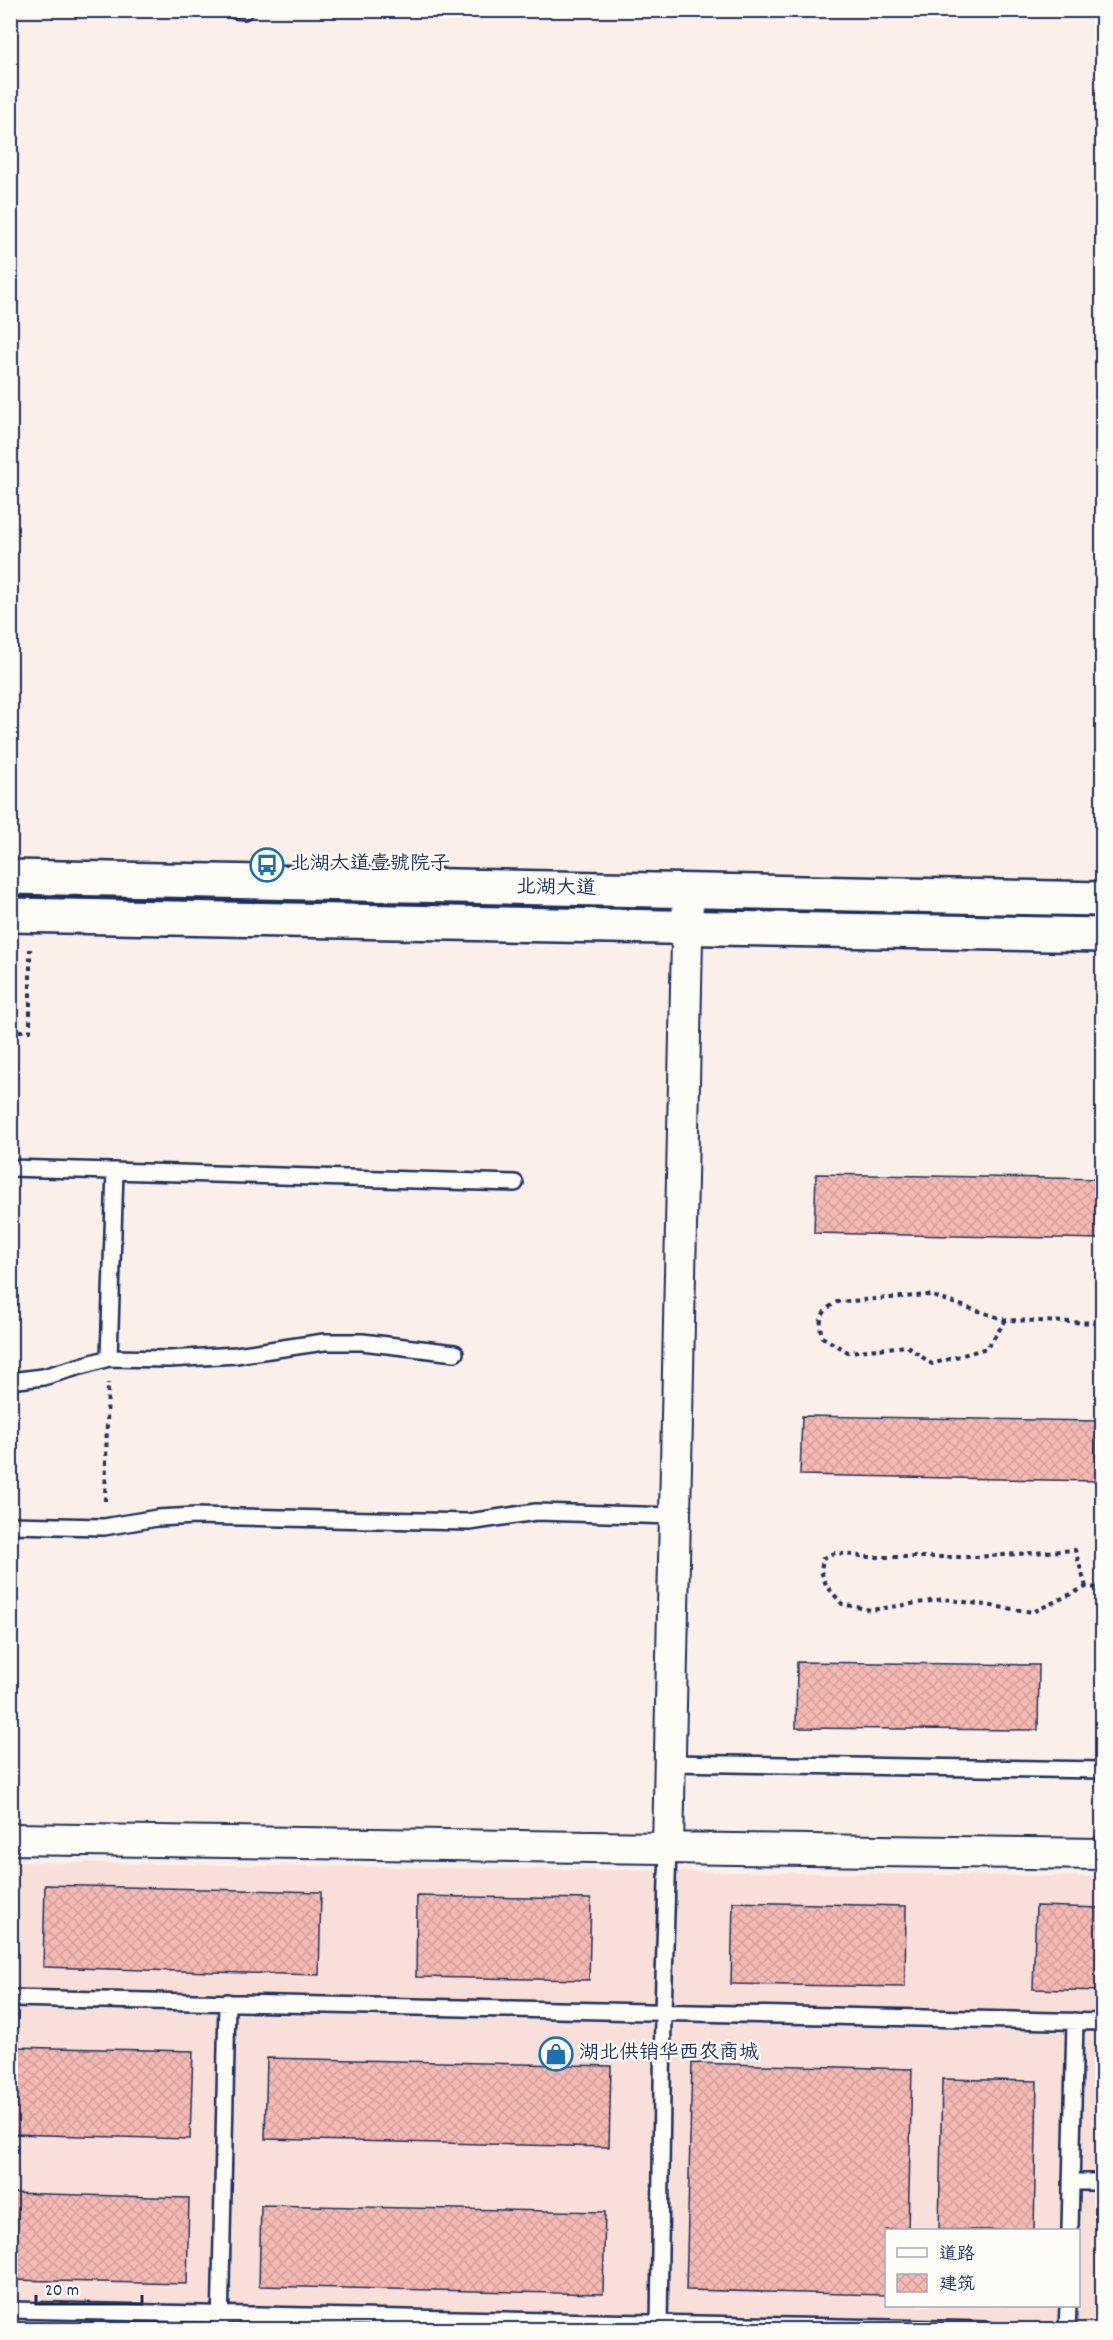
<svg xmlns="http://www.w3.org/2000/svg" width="1113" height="2340" font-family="Dekko,'LXGW WenKai TC',sans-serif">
<defs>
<pattern id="building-cross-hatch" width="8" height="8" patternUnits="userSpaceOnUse" patternTransform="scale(1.5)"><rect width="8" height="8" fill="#f5b9b3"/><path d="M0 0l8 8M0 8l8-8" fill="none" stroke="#d19f9c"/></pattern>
</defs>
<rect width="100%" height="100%" fill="#fbefe9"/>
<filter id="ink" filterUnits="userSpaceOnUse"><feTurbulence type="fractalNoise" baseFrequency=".0167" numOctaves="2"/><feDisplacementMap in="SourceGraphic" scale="12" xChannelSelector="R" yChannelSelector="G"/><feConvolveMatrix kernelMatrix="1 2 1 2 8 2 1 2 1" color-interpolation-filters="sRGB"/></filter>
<g filter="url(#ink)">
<path fill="#f9dfd9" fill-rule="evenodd" d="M 11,1862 L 1102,1877 L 1102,2329 L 11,2330 ZM 886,2230 L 1078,2230 L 1078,2306 L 886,2306 Z"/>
<path fill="url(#building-cross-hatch)" stroke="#1b2f5e" stroke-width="1.5" d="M 816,1174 L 1102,1179 L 1102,1239 L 814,1233 Z
M 802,1416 L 1097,1421 L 1096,1481 L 800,1475 Z
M 797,1662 L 1039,1665 L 1038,1730 L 796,1728 Z
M 45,1885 L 321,1892 L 319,1975 L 43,1967 Z
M 417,1896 L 591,1899 L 589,1980 L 416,1977 Z
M 733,1902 L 906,1906 L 905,1987 L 731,1984 Z
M 1036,1906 L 1102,1908 L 1102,1991 L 1033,1989 Z
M 10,2047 L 193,2051 L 190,2139 L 10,2134 Z
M 267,2058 L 611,2066 L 609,2147 L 265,2139 Z
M 692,2063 L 912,2069 L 908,2230 L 886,2230 L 886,2295 L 686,2290 Z
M 1100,2076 L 1102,2076 L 1102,2157 L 1098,2157 Z
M 942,2079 L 1037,2081 L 1034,2230 L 939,2230 Z
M 10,2193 L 189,2198 L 187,2284 L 10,2280 Z
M 261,2205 L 605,2212 L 603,2294 L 259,2286 Z
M 1098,2218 L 1102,2218 L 1102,2299 L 1096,2299 Z"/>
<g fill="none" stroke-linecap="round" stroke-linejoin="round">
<g stroke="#1b2f5e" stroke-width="20">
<path id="service" d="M 235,10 L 244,11
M 10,1168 L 515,1183
M 109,1358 L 115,1171
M 10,1381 L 43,1377 L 109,1358 L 169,1359 L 236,1355 L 324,1342 L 362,1342 L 455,1353
M 10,1525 L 104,1527 L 157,1518 L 195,1516 L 469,1522 L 536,1512 L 675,1516
M 670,1763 L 1102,1770
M 10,1998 L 1102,2022
M 1071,2182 L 1102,2182
M 1070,2230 L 1075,2021
M 10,2310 L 988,2330
M 220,2330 L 227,2002
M 659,2330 L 663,2012 L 668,1848
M 1067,2330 L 1068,2306"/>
</g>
<g stroke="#1b2f5e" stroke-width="34">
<path id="minor" d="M 10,1839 L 1102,1854
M 668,1848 L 688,892"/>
</g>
<g stroke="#1b2f5e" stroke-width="38">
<path id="secondary" d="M 10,877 L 1102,899
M 10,915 L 1102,935"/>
</g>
<path stroke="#1b2f5e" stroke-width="4" stroke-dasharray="4.5 4.5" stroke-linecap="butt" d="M 10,1031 L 30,1031 L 30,949
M 1006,1320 L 987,1348 L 932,1364 L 907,1346 L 848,1352 L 822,1337 C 818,1320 821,1311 837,1302 L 929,1295 L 1006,1320 L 1102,1323
M 105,1501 L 108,1383
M 1086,1587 L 1075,1550 L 975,1557 L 869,1557 L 835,1553 L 823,1558 L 821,1571 L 826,1585 L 842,1604 L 871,1610 L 944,1599 L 1033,1612 L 1086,1587 L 1102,1588"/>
<use href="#service" stroke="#fdfcf7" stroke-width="15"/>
<use href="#minor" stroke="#fdfcf7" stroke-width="30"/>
<use href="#secondary" stroke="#fdfcf7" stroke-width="33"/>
</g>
</g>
<defs>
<g id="bus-ring" transform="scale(1.725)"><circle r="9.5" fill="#fdfcf7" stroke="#1f6fb2" stroke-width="1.5"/><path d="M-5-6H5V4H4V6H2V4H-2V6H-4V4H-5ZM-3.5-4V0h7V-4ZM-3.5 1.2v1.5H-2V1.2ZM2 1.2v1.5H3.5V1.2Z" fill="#1f6fb2"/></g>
<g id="shop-ring" transform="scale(1.725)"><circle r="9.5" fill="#fdfcf7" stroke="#1f6fb2" stroke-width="1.5"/><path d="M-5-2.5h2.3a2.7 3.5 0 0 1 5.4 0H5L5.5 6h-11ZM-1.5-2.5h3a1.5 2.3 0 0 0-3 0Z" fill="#1f6fb2"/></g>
</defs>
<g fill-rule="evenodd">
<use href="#bus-ring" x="267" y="865"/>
<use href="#shop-ring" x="556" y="2054"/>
</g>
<g text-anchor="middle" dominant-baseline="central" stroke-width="5" stroke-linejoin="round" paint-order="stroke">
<g font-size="20" fill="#1b2f5e" stroke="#fdfcf7" text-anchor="start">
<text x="290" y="865">北湖大道壹號院子</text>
<text x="579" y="2054">湖北供销华西农商城</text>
</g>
<g font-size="20" fill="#1b2f5e" stroke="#fdfcf7">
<text transform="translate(556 889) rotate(1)">北湖大道</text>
</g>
</g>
<rect width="1113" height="2340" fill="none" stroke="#fdfcf7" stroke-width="36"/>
<rect x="18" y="18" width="1077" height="2304" fill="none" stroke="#1b2f5e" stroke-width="2" filter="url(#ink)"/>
<rect x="885" y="2229" width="195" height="78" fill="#fdfcf7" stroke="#a3aaba" stroke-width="1.5"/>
<rect x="897" y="2248" width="30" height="9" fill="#fdfcf7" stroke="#a3aaba" stroke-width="1.5"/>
<text x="939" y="2259" font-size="18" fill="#1b2f5e">道路</text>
<rect x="897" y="2274" width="30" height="18" fill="url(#building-cross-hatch)" stroke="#a3aaba" stroke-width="1.5"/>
<text x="939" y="2289" font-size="18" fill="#1b2f5e">建筑</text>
<path d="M36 2295v9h106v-9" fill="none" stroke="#1b2f5e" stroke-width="3"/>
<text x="45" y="2295" font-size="18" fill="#1b2f5e" stroke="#fdfcf7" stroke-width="4.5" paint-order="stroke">20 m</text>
</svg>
